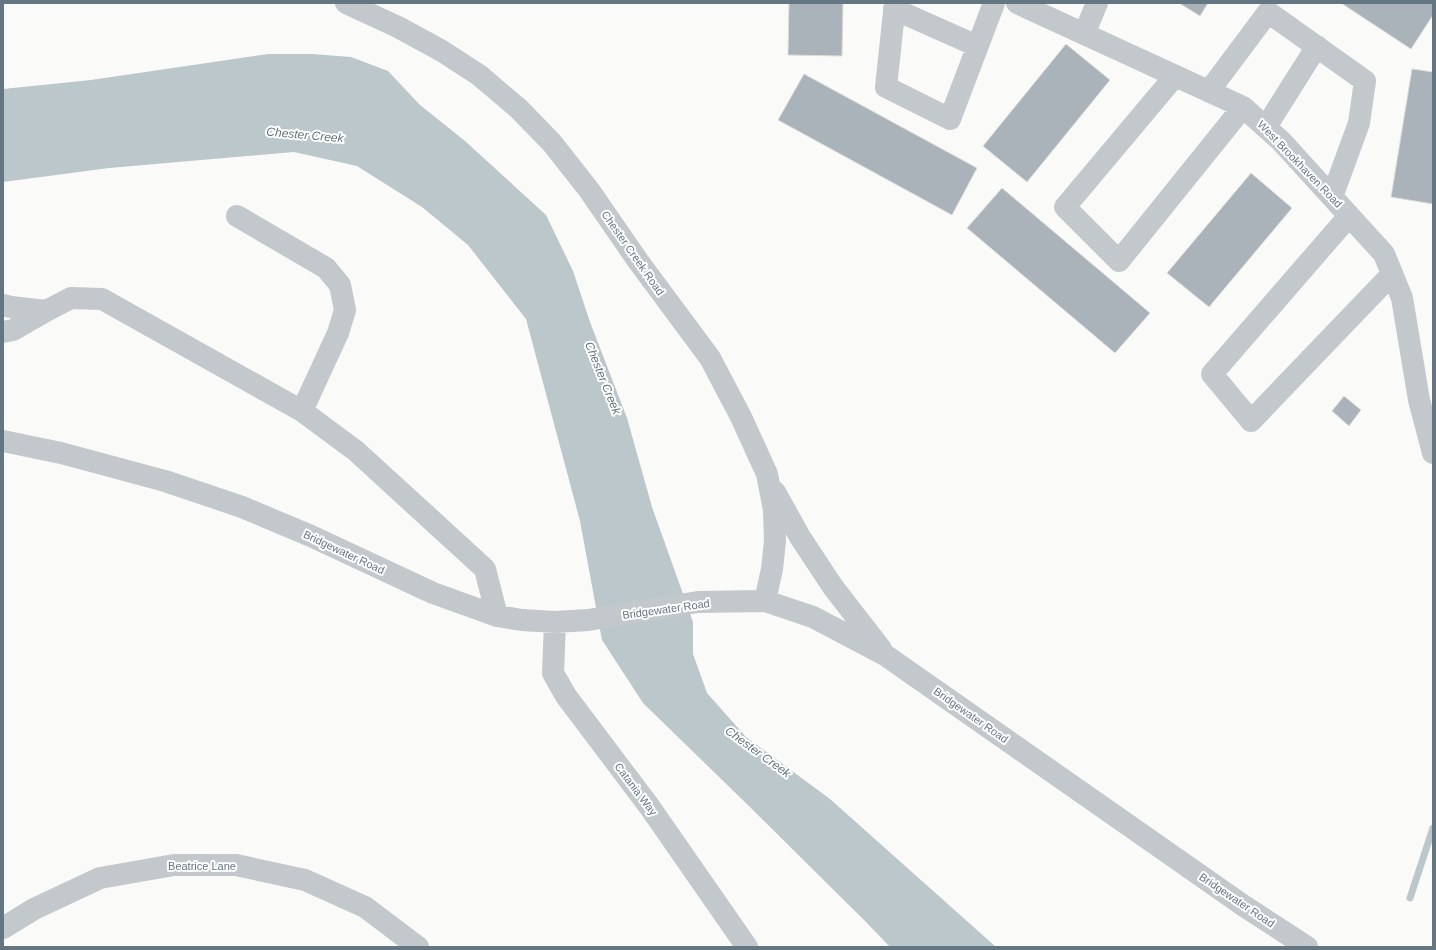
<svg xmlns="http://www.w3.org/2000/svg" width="1436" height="950" font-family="Arial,sans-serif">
<rect width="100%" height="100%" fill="#fafaf8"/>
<path fill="#bbc7cb" d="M 268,54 L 312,54 L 351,57 L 388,71 L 420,105 L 465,141 L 546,215 L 573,271 L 590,322 L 627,418 L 652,507 L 693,622 L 693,654 L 707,693 L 746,737 L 830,799 L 996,947 L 890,947 L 865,921 L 752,809 L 643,703 L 602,640 L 580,521 L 526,319 L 468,245 L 422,207 L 357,166 L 294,152 L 109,168 L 3,182 L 3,89 L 91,80 Z"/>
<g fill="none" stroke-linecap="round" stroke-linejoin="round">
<path stroke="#bbc7cb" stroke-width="7" d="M 1410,898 L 1433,828"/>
</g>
<path fill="#aab3b9" stroke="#dcdcda" d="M 789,3 L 843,3 L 842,56 L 788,55 Z
M 1179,3 L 1208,3 L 1200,16 Z
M 1341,3 L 1433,3 L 1433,15 L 1411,49 Z
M 1066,44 L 1110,80 L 1027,182 L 983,146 Z
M 1412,69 L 1433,72 L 1433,204 L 1391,197 Z
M 804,74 L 977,168 L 952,215 L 778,120 Z
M 1251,173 L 1292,208 L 1209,307 L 1167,273 Z
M 1002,188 L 1150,313 L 1115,353 L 967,228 Z
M 1344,396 L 1361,410 L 1349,426 L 1332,411 Z"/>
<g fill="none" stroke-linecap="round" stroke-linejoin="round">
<path stroke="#c3c8cc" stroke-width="22" d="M 346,3 L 398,27 L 442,51 L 479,75 L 519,109 L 552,143 L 589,190 L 638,261 L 710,358 L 741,417 L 767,474 L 774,510 L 775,541 L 772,569 L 765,601
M 895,3 L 886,87 L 950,119 L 994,3
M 1017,3 L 1243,107 L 1281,141 L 1384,254 L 1402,298 L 1419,400 L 1433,453
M 894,9 L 977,46
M 1084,34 L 1097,3
M 1175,76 L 1065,207 L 1119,261 L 1243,107
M 1209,91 L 1268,12 L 1365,81 L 1359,123 L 1332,197
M 1266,127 L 1317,46
M 237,216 L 326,268 L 340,285 L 345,310 L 338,333 L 302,411 L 356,451 L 485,569 L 497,616
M 1349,216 L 1212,374 L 1251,421 L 1392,274
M 3,305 L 11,307 L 46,311 L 71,298 L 102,299 L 302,411
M 3,332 L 13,330 L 46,311
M 3,441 L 61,453 L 165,481 L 242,507 L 311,536 L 433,593 L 497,616 L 522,620 L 555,622 L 588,620 L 698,602 L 765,601 L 813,617 L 885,655 L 1244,906 L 1307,947
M 775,492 L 800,537 L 833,587 L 881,649
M 555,622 L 553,673 L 566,696 L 649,806 L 747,947
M 3,928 L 34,909 L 100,878 L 174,865 L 236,865 L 305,880 L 365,907 L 418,947"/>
</g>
<g text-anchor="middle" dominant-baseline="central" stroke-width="4" stroke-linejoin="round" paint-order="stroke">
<g font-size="11" fill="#657683" stroke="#fff">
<text transform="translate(1300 164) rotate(46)">West Brookhaven Road</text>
<text transform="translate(633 253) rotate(55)">Chester Creek Road</text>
<text transform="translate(344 552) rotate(25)">Bridgewater Road</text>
<text transform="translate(666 609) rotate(-8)">Bridgewater Road</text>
<text transform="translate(971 715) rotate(35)">Bridgewater Road</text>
<text transform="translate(636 789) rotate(53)">Catania Way</text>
<text x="202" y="866">Beatrice Lane</text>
<text transform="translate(1237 900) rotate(34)">Bridgewater Road</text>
</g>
<g font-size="12" font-style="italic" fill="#60757c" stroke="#fff">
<text transform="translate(305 135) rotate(5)">Chester Creek</text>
<text transform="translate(603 378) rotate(68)">Chester Creek</text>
<text transform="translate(758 752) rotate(36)">Chester Creek</text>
</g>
</g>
<rect width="1436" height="950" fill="none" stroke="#657683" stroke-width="8"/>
</svg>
